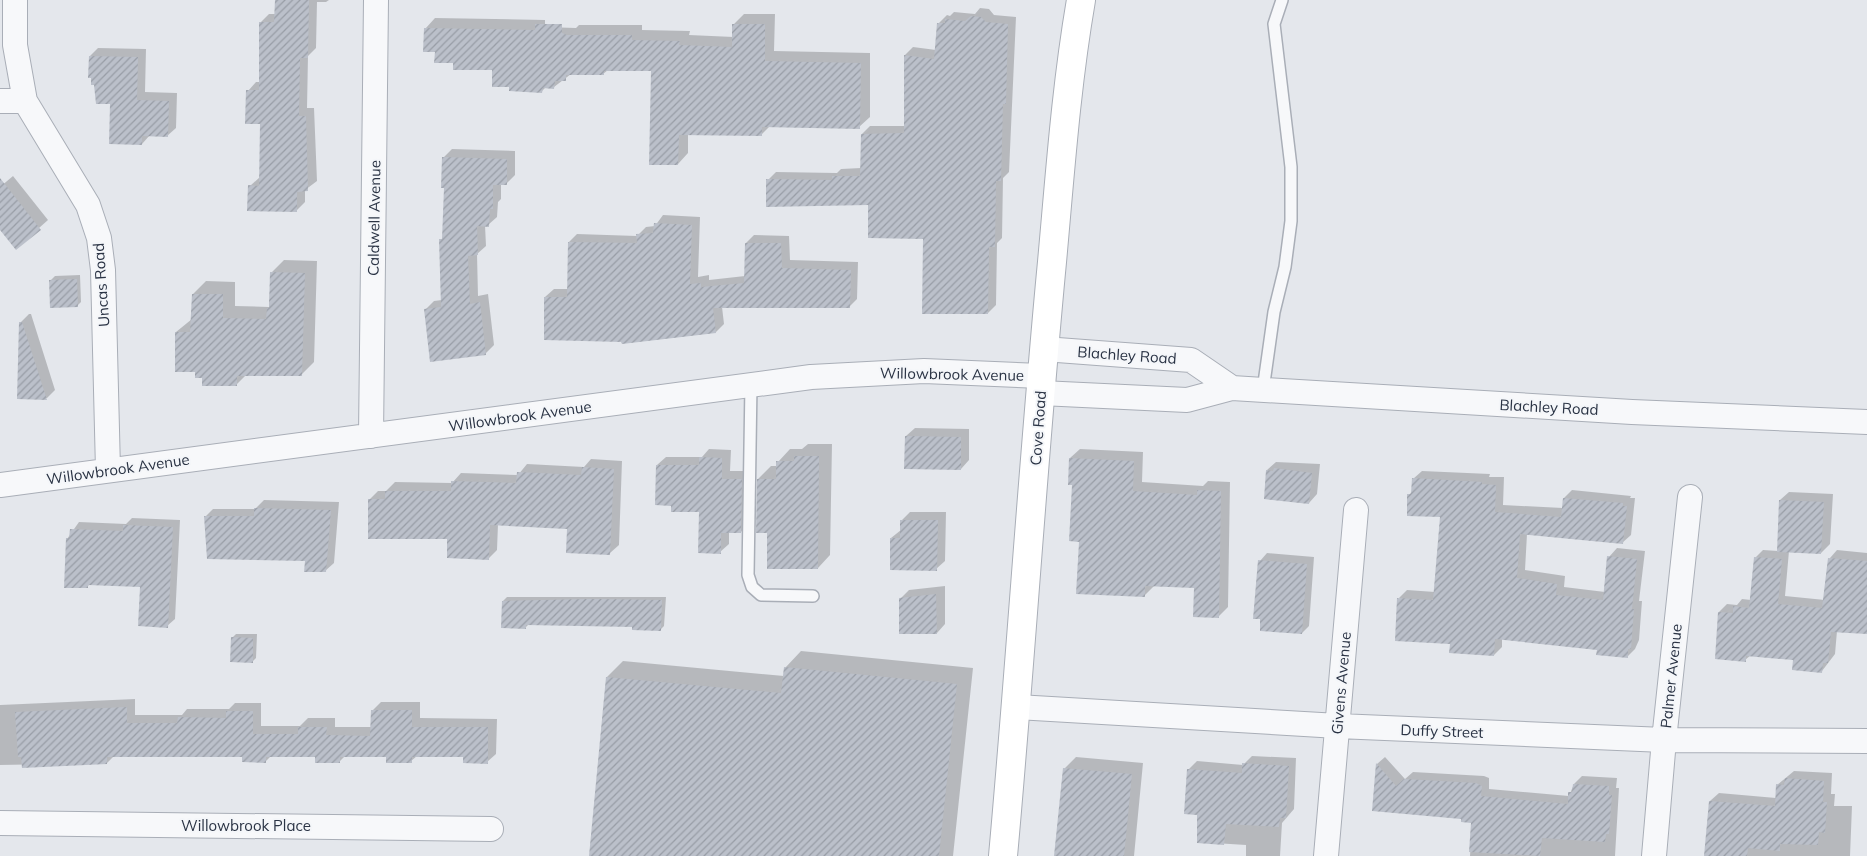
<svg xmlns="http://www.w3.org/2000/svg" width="1867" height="856" font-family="Mulish,sans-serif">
<defs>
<pattern id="building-hatch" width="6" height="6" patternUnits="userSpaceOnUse" patternTransform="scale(1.25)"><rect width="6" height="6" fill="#bbc0ca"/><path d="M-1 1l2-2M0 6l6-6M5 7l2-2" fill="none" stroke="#989da6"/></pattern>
</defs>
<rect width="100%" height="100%" fill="#e4e7ec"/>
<path fill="#0003" d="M 276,0 L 329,0 L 326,2 L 317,2 L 316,48 L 308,56 L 307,108 L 314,108 L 317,181 L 305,190 L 305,202 L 296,211 L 250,186 L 260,177 L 261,123 L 248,91 L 256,82 L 260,82 L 261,22 L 269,14 L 276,14 Z
M 980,8 L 989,9 L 994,15 L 1016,17 L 1009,172 L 1003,178 L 1002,238 L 997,243 L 996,305 L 988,313 L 924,237 L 870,203 L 768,180 L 776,172 L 837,173 L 841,169 L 861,168 L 862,134 L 870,126 L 906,126 L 905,55 L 913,47 L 936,50 L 939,23 L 947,15 L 950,16 L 954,12 L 975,14 Z
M 744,14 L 775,14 L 774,51 L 870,53 L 870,117 L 859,127 L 770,126 L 761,135 L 688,134 L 688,153 L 678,164 L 653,70 L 608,70 L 603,74 L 571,74 L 554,87 L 546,87 L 542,91 L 510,86 L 493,69 L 455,62 L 436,51 L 425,29 L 435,18 L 545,20 L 545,27 L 576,28 L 579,25 L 642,25 L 642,30 L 690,31 L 689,35 L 734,37 L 734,24 Z
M 98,48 L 146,49 L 145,92 L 177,93 L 176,128 L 167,136 L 150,135 L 142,144 L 95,84 L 90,56 Z
M 452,149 L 515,151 L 515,175 L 506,184 L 501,184 L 501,199 L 498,202 L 497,217 L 488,225 L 485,225 L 486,246 L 477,254 L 478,296 L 488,294 L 494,345 L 485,354 L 426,309 L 434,301 L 442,300 L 441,240 L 443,237 L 445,187 L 443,158 Z
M 13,176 L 48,220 L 21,244 L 0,228 L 0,187 Z
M 663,215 L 700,217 L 698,277 L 709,275 L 709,280 L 745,276 L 746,243 L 754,235 L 789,236 L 790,260 L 858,262 L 857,299 L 849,307 L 722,307 L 724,324 L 716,332 L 622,341 L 545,297 L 554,289 L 568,289 L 569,242 L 577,234 L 637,236 L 646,227 L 655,226 Z
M 284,260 L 317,261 L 314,362 L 301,375 L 246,375 L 236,385 L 204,376 L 196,371 L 176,332 L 192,319 L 193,294 L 206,281 L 235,282 L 235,306 L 269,307 L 271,273 Z
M 80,275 L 81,302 L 77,306 L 51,280 L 55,276 Z
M 29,314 L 31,314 L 55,390 L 47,398 L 18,398 L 20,323 Z
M 915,428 L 969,429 L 969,460 L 961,469 L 906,436 Z
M 808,444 L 832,444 L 830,555 L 818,568 L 758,479 L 771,466 L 778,466 L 778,462 L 790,449 L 802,449 Z
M 709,449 L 731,450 L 730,471 L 750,471 L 749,523 L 741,532 L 729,532 L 729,544 L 720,552 L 700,511 L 672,505 L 657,465 L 666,457 L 702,457 Z
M 1080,449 L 1143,452 L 1142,482 L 1203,486 L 1208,481 L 1230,482 L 1228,607 L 1218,617 L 1196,587 L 1154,586 L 1144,596 L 1081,541 L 1070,458 Z
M 591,459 L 622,461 L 619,545 L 610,553 L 569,528 L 498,524 L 497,550 L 488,559 L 369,500 L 378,491 L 386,491 L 395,482 L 452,483 L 461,473 L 518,475 L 527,464 L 584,467 Z
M 1276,462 L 1320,464 L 1317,494 L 1309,503 L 1265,498 L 1267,470 Z
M 1422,471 L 1490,474 L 1489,477 L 1504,477 L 1503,505 L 1563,508 L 1564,498 L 1572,490 L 1631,496 L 1630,498 L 1635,498 L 1631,535 L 1622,543 L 1527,534 L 1525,570 L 1565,576 L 1564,587 L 1605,592 L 1609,557 L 1617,548 L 1645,551 L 1639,601 L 1642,601 L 1639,640 L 1635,649 L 1627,657 L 1598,649 L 1502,638 L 1502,647 L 1494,655 L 1451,643 L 1399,598 L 1407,590 L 1435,592 L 1441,516 L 1409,495 L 1413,490 L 1413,479 Z
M 1789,492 L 1833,494 L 1830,544 L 1821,553 L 1789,551 L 1785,596 L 1825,600 L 1830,558 L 1837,550 L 1867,553 L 1867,632 L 1837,631 L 1835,654 L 1822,671 L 1794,659 L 1751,655 L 1745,660 L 1719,612 L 1727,604 L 1737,605 L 1742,599 L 1751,600 L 1755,558 L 1763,550 L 1778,551 L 1780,500 Z
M 264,500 L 339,502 L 334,563 L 325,571 L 306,560 L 205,517 L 213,509 L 255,509 Z
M 910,512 L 946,512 L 945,561 L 936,569 L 891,538 L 901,530 L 901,521 Z
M 132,518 L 180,520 L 175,619 L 167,626 L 141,586 L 90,584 L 88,586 L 67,539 L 79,522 L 126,524 Z
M 1267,553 L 1314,557 L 1309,626 L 1302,633 L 1260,561 Z
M 945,586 L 945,624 L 937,633 L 900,599 L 909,590 Z
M 507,597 L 666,597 L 664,626 L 660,630 L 633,626 L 529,624 L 525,628 L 503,601 Z
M 236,634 L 257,634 L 256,658 L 252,662 L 232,638 Z
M 801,651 L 973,668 L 953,856 L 591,856 L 607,677 L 623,661 L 784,676 L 785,668 Z
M 135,699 L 135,715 L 182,715 L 187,709 L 229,709 L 235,703 L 261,703 L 261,726 L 300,726 L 308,718 L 335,718 L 335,727 L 372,727 L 373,710 L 381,702 L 420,702 L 420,718 L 497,719 L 496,754 L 487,762 L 464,756 L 417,756 L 411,761 L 388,756 L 345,756 L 339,762 L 316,755 L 272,755 L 266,761 L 243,756 L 114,756 L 107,763 L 0,765 L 0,705 Z
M 1252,756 L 1296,758 L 1294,809 L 1282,823 L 1280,856 L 1246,856 L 1246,845 L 1198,842 L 1198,814 L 1188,770 L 1197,761 L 1243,765 Z
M 1076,757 L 1143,763 L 1134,856 L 1055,856 L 1064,769 Z
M 1385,757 L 1405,779 L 1413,772 L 1484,776 L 1489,778 L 1489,789 L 1569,796 L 1574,784 L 1582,776 L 1617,778 L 1616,788 L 1619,788 L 1615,856 L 1470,856 L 1472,822 L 1462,818 L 1373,810 L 1377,764 Z
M 1794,771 L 1832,773 L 1831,794 L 1835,794 L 1834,806 L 1852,806 L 1850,856 L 1705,856 L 1710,801 L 1719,793 L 1776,798 L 1777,785 Z"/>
<path fill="url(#building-hatch)" d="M 275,0 L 309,0 L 308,58 L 300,58 L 299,116 L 306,116 L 308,191 L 297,192 L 297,212 L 247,211 L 248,185 L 259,186 L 260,124 L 245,124 L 246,90 L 259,90 L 259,22 L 274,22 Z
M 971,16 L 981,17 L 986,22 L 1008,24 L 1006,104 L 1003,104 L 1001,181 L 996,181 L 995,247 L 989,247 L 988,314 L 922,314 L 923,239 L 868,238 L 868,205 L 766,207 L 766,179 L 832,180 L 832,176 L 860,176 L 861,134 L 904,133 L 904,55 L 934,59 L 937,23 L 945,23 L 945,19 L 965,21 Z
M 535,24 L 562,24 L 562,33 L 567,35 L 632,35 L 632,40 L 680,41 L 679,45 L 732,47 L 732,24 L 765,24 L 765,61 L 861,63 L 860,129 L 762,127 L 762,136 L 679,135 L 678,165 L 649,165 L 651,71 L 604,71 L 604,75 L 566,75 L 566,81 L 555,81 L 554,89 L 543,88 L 542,93 L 509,91 L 509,87 L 492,87 L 492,70 L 453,70 L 453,63 L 434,63 L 435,52 L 423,52 L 424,28 L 535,30 Z
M 89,56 L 138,57 L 137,100 L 169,101 L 168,137 L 142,136 L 142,145 L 109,144 L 110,104 L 96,104 L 94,85 L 91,85 L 91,78 L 88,78 Z
M 442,157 L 507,159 L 507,185 L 493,185 L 493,209 L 490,209 L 489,227 L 477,226 L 478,255 L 468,256 L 470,304 L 480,302 L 486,355 L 430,362 L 424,309 L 441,307 L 439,239 L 442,239 L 444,188 L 441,188 Z
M 0,178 L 41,230 L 16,250 L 0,230 Z
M 654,223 L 692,225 L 690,284 L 701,283 L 701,287 L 744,283 L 745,243 L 781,243 L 782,268 L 851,270 L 850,308 L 713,308 L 716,333 L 622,344 L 621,342 L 544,340 L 544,297 L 567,297 L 568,242 L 637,243 L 636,234 L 653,233 Z
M 270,272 L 305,273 L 302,376 L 237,376 L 237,386 L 202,386 L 202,378 L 195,378 L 195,372 L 175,372 L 175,332 L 190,332 L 192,294 L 223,294 L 223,318 L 266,319 L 267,308 L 269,308 Z
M 77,279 L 78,307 L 50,308 L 49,280 Z
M 19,322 L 22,322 L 47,400 L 17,399 Z
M 905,436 L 961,437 L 961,470 L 904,469 Z
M 794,456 L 819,456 L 818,569 L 767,569 L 767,533 L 756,533 L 757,479 L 776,479 L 776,461 L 794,461 Z
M 699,457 L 722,458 L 722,479 L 742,479 L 741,533 L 721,533 L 721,554 L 698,553 L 699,512 L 671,512 L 671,506 L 655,505 L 656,465 L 699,465 Z
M 1069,458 L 1134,461 L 1133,491 L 1197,495 L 1197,490 L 1221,491 L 1219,618 L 1193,617 L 1194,588 L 1145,586 L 1145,597 L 1076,594 L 1079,542 L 1069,541 L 1072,485 L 1068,485 Z
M 582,467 L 614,469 L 610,555 L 566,553 L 567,529 L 490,525 L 489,560 L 447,558 L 447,539 L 368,539 L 368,499 L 385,499 L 385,491 L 451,491 L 451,481 L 516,483 L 517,472 L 581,475 Z
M 1274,468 L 1312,473 L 1309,504 L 1264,499 L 1266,470 L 1273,471 Z
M 1412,478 L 1482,482 L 1482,484 L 1496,485 L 1495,512 L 1561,517 L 1563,498 L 1623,503 L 1623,506 L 1627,506 L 1623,544 L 1520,534 L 1517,578 L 1557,584 L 1556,595 L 1603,600 L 1607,556 L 1637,559 L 1632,609 L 1634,609 L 1631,649 L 1628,649 L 1628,658 L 1596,655 L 1597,650 L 1495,639 L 1494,656 L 1449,653 L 1450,644 L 1395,641 L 1397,598 L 1433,600 L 1440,517 L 1407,516 L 1407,494 L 1411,494 Z
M 1779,500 L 1824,502 L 1821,554 L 1777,552 Z
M 254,508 L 331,510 L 326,572 L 304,572 L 305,561 L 207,559 L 204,516 L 254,516 Z
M 900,520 L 938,520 L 937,571 L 890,570 L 890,538 L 900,538 Z
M 123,525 L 173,527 L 168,628 L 138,626 L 140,587 L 88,585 L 88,588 L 64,588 L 66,538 L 69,538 L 70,529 L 123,531 Z
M 1754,557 L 1782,559 L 1778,604 L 1822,608 L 1828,558 L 1867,561 L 1867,634 L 1831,632 L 1828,663 L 1823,663 L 1822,673 L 1792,670 L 1793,660 L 1746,656 L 1746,662 L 1715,659 L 1718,612 L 1733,613 L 1733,606 L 1749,608 Z
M 1258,560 L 1307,564 L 1302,634 L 1260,631 L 1260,619 L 1253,619 Z
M 936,594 L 937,634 L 899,634 L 899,598 Z
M 592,599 L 662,600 L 661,631 L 632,630 L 632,627 L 526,625 L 526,629 L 501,628 L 502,601 Z
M 231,637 L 253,638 L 253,663 L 230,662 Z
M 784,667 L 957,684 L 939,856 L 589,856 L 606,677 L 781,693 Z
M 127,707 L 127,723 L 177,723 L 178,717 L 226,718 L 226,711 L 253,711 L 253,734 L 298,734 L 298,727 L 327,727 L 326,735 L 370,736 L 371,710 L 412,710 L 412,727 L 488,727 L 488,764 L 463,763 L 463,757 L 412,757 L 412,763 L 386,763 L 386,757 L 340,757 L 340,763 L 315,763 L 315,757 L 266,757 L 266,763 L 242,762 L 242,757 L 107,757 L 107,764 L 22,768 L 21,757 L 18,757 L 15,712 Z
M 1242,763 L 1289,766 L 1286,818 L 1280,818 L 1279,827 L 1226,824 L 1224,845 L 1197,843 L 1197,815 L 1184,814 L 1187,769 L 1242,773 Z
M 1376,763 L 1396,786 L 1404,779 L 1476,783 L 1482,786 L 1481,796 L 1568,804 L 1568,792 L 1572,792 L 1573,784 L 1609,786 L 1609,795 L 1612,795 L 1609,834 L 1606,834 L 1605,842 L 1542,838 L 1540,856 L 1469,852 L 1471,823 L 1461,822 L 1461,819 L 1372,811 Z
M 1063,768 L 1132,774 L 1124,856 L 1054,856 Z
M 1785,778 L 1824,781 L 1823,802 L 1827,802 L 1825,833 L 1819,832 L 1818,845 L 1780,844 L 1780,851 L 1748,848 L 1747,856 L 1704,856 L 1709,801 L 1775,806 L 1776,784 L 1784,785 Z"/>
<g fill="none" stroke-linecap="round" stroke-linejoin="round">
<g stroke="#a9aeb7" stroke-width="14">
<path id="service" d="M 751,384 L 748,575 L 752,587 L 761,595 L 813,596
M 1263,390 L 1274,312 L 1285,267 L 1291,221 L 1291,167 L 1274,24 L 1282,0"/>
</g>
<g stroke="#a9aeb7" stroke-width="26">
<path id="minor" d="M 15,0 L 15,45 L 25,101 L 88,205 L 99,238 L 103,270 L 108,470
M 0,101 L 25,101
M 1044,349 L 1191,360 L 1232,388
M 1041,393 L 1187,400 L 1232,388 L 1632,412 L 1867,422
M 371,436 L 376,0
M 0,485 L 811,377 L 924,371 L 1041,376
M 1017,707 L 1338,726 L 1664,740 L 1867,741
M 0,823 L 491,829
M 1326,856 L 1356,510
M 1654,856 L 1664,740 L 1690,497"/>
</g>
<g stroke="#a9aeb7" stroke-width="30">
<path id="secondary" d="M 1003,856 C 1021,658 1033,460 1052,262 C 1060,174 1066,87 1081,0"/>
</g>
<use href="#service" stroke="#f7f8fa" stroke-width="11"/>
<use href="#minor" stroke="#f7f8fa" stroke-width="24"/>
<use href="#secondary" stroke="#fff" stroke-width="28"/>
</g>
<g text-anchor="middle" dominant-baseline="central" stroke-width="4" stroke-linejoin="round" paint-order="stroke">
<g font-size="15" fill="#2b3445" stroke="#f4f6f9">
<text transform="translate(374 218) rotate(-89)">Caldwell Avenue</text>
<text transform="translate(101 285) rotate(-94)">Uncas Road</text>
<text transform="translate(1127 355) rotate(4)">Blachley Road</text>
<text transform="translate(952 374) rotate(1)">Willowbrook Avenue</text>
<text transform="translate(1549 407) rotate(3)">Blachley Road</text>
<text transform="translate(520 416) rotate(-8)">Willowbrook Avenue</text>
<text transform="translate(1038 428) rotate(-86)">Cove Road</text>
<text transform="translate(118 469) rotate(-8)">Willowbrook Avenue</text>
<text transform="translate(1671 676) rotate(-84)">Palmer Avenue</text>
<text transform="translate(1341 683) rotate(-85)">Givens Avenue</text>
<text transform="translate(1442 731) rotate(2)">Duffy Street</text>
<text x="246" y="825">Willowbrook Place</text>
</g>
</g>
</svg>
